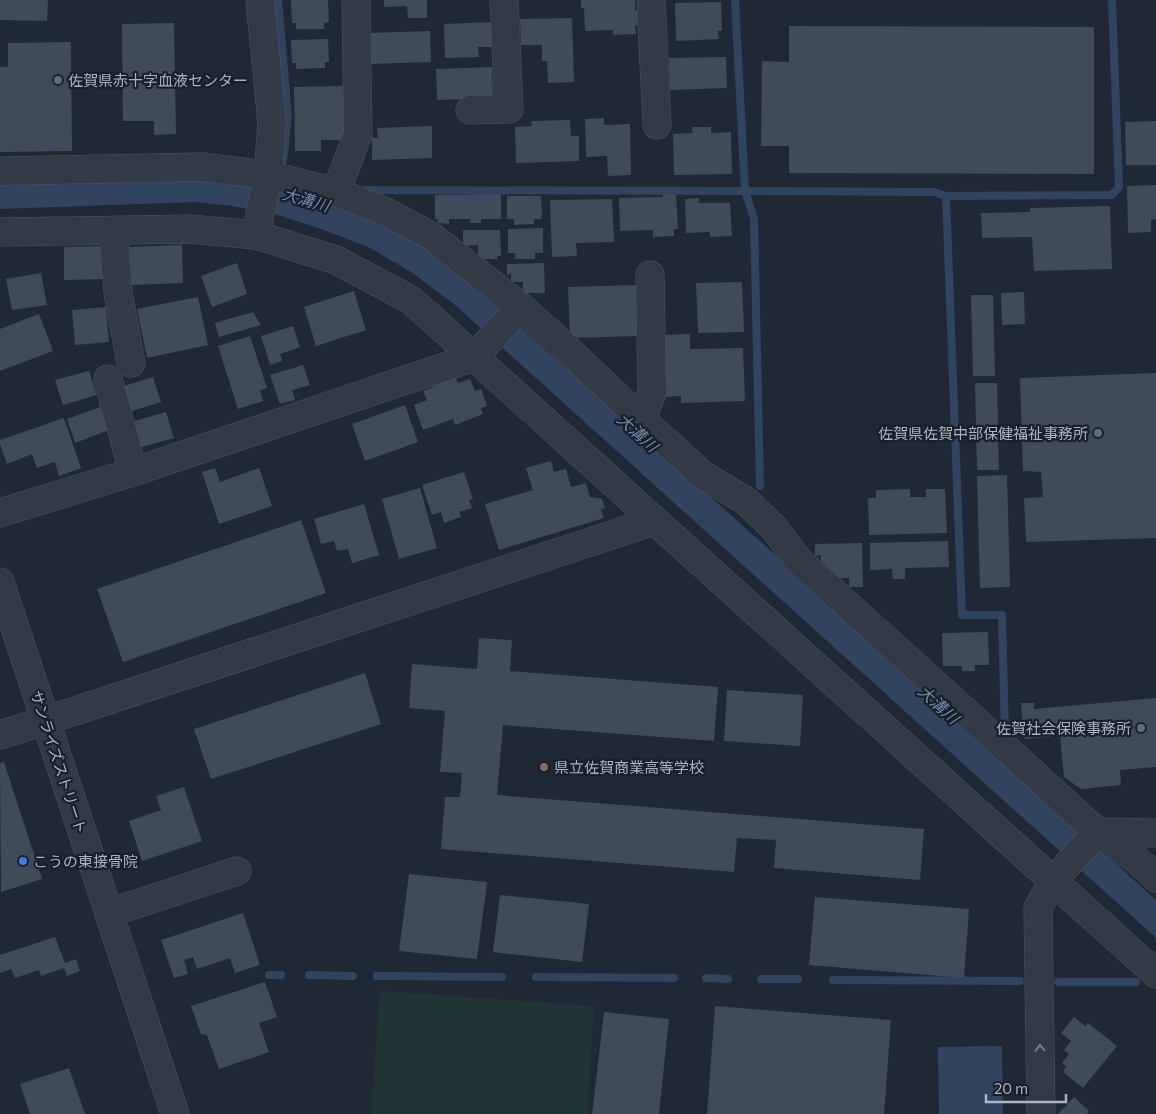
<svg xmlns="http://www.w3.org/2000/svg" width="1156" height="1114" font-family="Commissioner,'Noto Sans JP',sans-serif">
<rect width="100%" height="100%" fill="#1f2835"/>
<path fill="#203436" d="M 380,991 L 594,1006 L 587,1114 L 371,1114 Z"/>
<path fill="#31445d" d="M 198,174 L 283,186 L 383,221 L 428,246 L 472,284 L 741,524 L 1156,900 L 1156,938 L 455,305 L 411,272 L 368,247 L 321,229 L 275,214 L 233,206 L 195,202 L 0,209 L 0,179 Z
M 1002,1046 L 1003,1114 L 939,1114 L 938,1047 Z"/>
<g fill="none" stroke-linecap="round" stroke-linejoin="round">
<path stroke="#31445d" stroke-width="8" d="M 278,0 L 288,116 L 283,161
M 735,0 L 745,191 L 754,219 L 760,486
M 366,190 L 745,191 L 934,192 L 946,196
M 1005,737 L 1002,615 L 962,615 L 946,196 L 1112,195 L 1119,187 L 1112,0
M 269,975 L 281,975
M 309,975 L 353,976
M 377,976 L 502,977
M 536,977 L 674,978
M 706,978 L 728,979
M 761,979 L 798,979
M 833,980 L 1020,981
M 1058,982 L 1136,982"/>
</g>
<path fill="#3f4b5a" d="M 0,0 L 48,0 L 47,21 L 0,20 Z
M 291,0 L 328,0 L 329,22 L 324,23 L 324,29 L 296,29 L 296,23 L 292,23 Z
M 384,0 L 427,0 L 427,18 L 408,18 L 407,6 L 384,7 Z
M 581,0 L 635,0 L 635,10 L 641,11 L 641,25 L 635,25 L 636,34 L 613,35 L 613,30 L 585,31 L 584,8 L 581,8 Z
M 721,2 L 722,31 L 718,31 L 719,39 L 676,41 L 675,3 Z
M 572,18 L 574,82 L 548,83 L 547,61 L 542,61 L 542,45 L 521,45 L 520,19 Z
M 493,22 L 494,47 L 478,47 L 479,57 L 445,58 L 444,24 Z
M 174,23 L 176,134 L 154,135 L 154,121 L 123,121 L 122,24 Z
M 789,26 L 1094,27 L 1094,174 L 789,173 L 789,146 L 761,146 L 762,61 L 789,62 Z
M 430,31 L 431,62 L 370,64 L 368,33 Z
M 328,39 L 329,62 L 325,62 L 325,68 L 296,69 L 296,63 L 292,63 L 291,40 Z
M 71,42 L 72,151 L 0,152 L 0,67 L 8,67 L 8,43 Z
M 726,57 L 727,88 L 670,90 L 669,58 Z
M 492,67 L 493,98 L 437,100 L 436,69 Z
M 344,86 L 345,140 L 321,140 L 321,151 L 295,151 L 294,87 Z
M 604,118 L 604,125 L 630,124 L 631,175 L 608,176 L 607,156 L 586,157 L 585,119 Z
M 570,120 L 571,136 L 579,136 L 579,161 L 516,163 L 515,127 L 532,126 L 531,121 Z
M 1156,121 L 1156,165 L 1126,165 L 1125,122 Z
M 432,126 L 432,158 L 372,160 L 372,138 L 378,138 L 377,128 Z
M 692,127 L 711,127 L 711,133 L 731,132 L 732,174 L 674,175 L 673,134 L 693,133 Z
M 1156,185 L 1156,219 L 1151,220 L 1151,232 L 1128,233 L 1127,186 Z
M 501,194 L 501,219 L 481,219 L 481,223 L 470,223 L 470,219 L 449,219 L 449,224 L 438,223 L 438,219 L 435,219 L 435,195 Z
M 663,194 L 676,194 L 678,229 L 674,229 L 674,236 L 653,237 L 653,230 L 620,231 L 619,198 L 663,197 Z
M 507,196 L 541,196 L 542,219 L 534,219 L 534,224 L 514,225 L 514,219 L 507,219 Z
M 699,198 L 699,203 L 730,203 L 732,236 L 710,237 L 710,232 L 686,233 L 685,199 Z
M 612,199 L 614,242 L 576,243 L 577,256 L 552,257 L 550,200 Z
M 1110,206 L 1112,269 L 1034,271 L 1032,237 L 982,238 L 981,213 L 1030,212 L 1030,208 Z
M 543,228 L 543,253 L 535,253 L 535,259 L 515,259 L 515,253 L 508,253 L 508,229 Z
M 463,230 L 500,230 L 501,256 L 497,256 L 498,259 L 478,259 L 478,245 L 463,246 Z
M 182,245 L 183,283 L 131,285 L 129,247 Z
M 105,246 L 106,279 L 64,280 L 64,247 Z
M 237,263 L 247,294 L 212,307 L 201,276 Z
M 544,263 L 545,293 L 523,293 L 523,282 L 511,282 L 511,274 L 507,275 L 507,264 Z
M 41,273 L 47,305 L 12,310 L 6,279 Z
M 742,282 L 744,332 L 698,333 L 696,283 Z
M 638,285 L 639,336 L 570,338 L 568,287 Z
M 354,291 L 366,330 L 316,346 L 304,307 Z
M 1024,292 L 1025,324 L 1002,325 L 1001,293 Z
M 971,295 L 993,295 L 995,376 L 973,376 Z
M 198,297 L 208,345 L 147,358 L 137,309 Z
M 106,307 L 109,342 L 75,345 L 72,310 Z
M 253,312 L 261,325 L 219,337 L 215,323 Z
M 39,314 L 53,351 L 0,371 L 0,329 Z
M 293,326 L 300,347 L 280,354 L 282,361 L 270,365 L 261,336 Z
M 690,334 L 690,349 L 743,348 L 745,401 L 681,403 L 681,396 L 662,397 L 660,335 Z
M 250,336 L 267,388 L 260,390 L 263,401 L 238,409 L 218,346 Z
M 303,365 L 310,385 L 292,390 L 295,400 L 280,404 L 270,375 Z
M 89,371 L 97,395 L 63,405 L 55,380 Z
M 1156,373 L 1156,538 L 1026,542 L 1024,498 L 1043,497 L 1041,472 L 1023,471 L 1020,378 Z
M 455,374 L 458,383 L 470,379 L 475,391 L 481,389 L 487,406 L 481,408 L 483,414 L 455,425 L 453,419 L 423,430 L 414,405 L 427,400 L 423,391 L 433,387 L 432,383 Z
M 153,377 L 161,402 L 129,412 L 121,387 Z
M 975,383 L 997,383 L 999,470 L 977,470 Z
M 405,405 L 418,442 L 365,461 L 352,424 Z
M 100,407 L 109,430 L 75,443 L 67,419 Z
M 166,412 L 174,438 L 138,448 L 131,422 Z
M 64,418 L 81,468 L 59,476 L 55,462 L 37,468 L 32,454 L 7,464 L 0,444 L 0,440 Z
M 551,461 L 554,472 L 566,469 L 571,487 L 586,483 L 590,497 L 602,499 L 605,508 L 601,509 L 604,518 L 499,550 L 485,504 L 533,490 L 526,468 Z
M 215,468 L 220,482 L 259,468 L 272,506 L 219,524 L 202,472 Z
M 464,472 L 473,499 L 469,500 L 472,508 L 459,512 L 461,517 L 444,523 L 441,512 L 432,515 L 422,485 Z
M 1007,475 L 1010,587 L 980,588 L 977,476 Z
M 420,488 L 437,548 L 399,559 L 382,499 Z
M 910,489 L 910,497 L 926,497 L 926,489 L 945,489 L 947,533 L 869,535 L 868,498 L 876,498 L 876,490 Z
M 364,504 L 379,555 L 352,563 L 348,549 L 337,551 L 334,541 L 321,544 L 314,519 Z
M 301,520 L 326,593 L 123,662 L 97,589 Z
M 948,541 L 949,567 L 905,568 L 905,579 L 893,579 L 892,569 L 870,570 L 870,543 Z
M 862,543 L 863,587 L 849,587 L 849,578 L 839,578 L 821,561 L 821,555 L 815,556 L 815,544 Z
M 988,632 L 989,665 L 975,665 L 975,671 L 962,671 L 962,666 L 943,666 L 942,633 Z
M 479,638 L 512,640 L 510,671 L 718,687 L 714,741 L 503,725 L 497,795 L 924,829 L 920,880 L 774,868 L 776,840 L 737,838 L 734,872 L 441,849 L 445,797 L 460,797 L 462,773 L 440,772 L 445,711 L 409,708 L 412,664 L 477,669 Z
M 365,673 L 381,724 L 211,779 L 194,729 Z
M 727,690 L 803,695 L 800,746 L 724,741 Z
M 1156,698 L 1156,767 L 1120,770 L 1121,785 L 1081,789 L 1064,777 L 1060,736 L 1024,739 L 1021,703 L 1034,703 L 1034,709 Z
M 4,762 L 42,879 L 1,892 L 0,763 Z
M 184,787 L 202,841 L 142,861 L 129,821 L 161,810 L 156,796 Z
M 409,874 L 487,882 L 477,959 L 399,951 Z
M 500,895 L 589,904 L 582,962 L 493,952 Z
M 815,897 L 969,909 L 964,978 L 809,965 Z
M 243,913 L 260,965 L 235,973 L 230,958 L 197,969 L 193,957 L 184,960 L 188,974 L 174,978 L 161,940 Z
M 55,937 L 65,963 L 76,959 L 80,971 L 67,976 L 64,968 L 41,976 L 39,970 L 15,978 L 11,969 L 0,973 L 0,955 Z
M 265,982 L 277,1017 L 259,1023 L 269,1052 L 219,1069 L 207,1035 L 201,1034 L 191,1006 Z
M 715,1006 L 891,1020 L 884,1114 L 707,1114 Z
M 604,1012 L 669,1019 L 659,1114 L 592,1114 Z
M 1074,1017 L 1085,1026 L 1088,1023 L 1117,1046 L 1083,1088 L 1063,1072 L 1066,1066 L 1062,1063 L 1069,1054 L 1064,1050 L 1071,1041 L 1061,1033 Z
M 69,1068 L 85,1114 L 30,1114 L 20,1084 Z
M 1074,1097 L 1089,1111 L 1087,1114 L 1058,1114 Z"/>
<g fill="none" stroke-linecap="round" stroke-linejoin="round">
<g stroke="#4c5561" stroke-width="29">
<path id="minor" d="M 651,0 L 657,125
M 470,110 L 509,109 L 504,0
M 0,171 L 201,167 L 268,175 L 336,192 L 386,212 L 431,236 L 521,307 L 562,344 L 642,420 L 704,476 L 746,501 L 774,528 L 798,560 L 999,742 L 1097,832 L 1138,861 L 1156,878
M 336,192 L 358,134 L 356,0
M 113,230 L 118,292 L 131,363
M 0,232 L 190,229 L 256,235 L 336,260 L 411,300 L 1156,974
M 256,235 L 268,175 L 272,123 L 260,0
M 108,379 L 133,472
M 642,420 L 652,392 L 650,275
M 0,513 L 133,472 L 474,357 L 521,307
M 0,582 L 175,1114
M 0,735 L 72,712 L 654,521
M 109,913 L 237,871
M 1041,1114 L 1038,908 L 1053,881 L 1097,832 L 1156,833"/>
</g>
<use href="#minor" stroke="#323a46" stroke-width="28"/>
</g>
<defs><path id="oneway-chevron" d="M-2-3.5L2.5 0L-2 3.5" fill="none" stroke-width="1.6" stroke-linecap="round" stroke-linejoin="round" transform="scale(1.25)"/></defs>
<use stroke="#757e8b" href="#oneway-chevron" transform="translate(1040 1048) rotate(-91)"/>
<g fill="#5c6f8a" stroke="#181f2a" stroke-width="2">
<circle cx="58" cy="80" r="5"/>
<circle cx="1098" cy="433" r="5"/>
<circle cx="1141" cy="728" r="5"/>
</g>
<circle fill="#8d6e63" stroke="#181f2a" stroke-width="2" cx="544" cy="767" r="5"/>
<circle fill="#3f7fe0" stroke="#181f2a" stroke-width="2" cx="23" cy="861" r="5"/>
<g text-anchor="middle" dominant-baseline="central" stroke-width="4.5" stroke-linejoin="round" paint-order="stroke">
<g font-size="15" fill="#abb5c3" stroke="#181f2a" text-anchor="start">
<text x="68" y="80">佐賀県赤十字血液センター</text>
<text x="1088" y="433" text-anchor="end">佐賀県佐賀中部保健福祉事務所</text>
<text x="1131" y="728" text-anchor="end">佐賀社会保険事務所</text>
<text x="554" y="767">県立佐賀商業高等学校</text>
<text x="33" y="861">こうの東接骨院</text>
</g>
<g font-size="15" fill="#abb5c3" stroke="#181f2a">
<text transform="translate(59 762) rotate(72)">サンライズストリート</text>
</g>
<g font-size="16" font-style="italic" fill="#738cac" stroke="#181f2a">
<text transform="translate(306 199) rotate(16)">大溝川</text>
<text transform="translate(638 432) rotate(42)">大溝川</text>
<text transform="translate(939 704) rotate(42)">大溝川</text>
</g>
</g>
<path d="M986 1094v8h80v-8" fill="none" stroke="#abb5c3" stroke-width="2.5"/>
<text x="994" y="1094" font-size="15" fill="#abb5c3" stroke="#181f2a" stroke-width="4" paint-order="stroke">20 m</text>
</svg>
